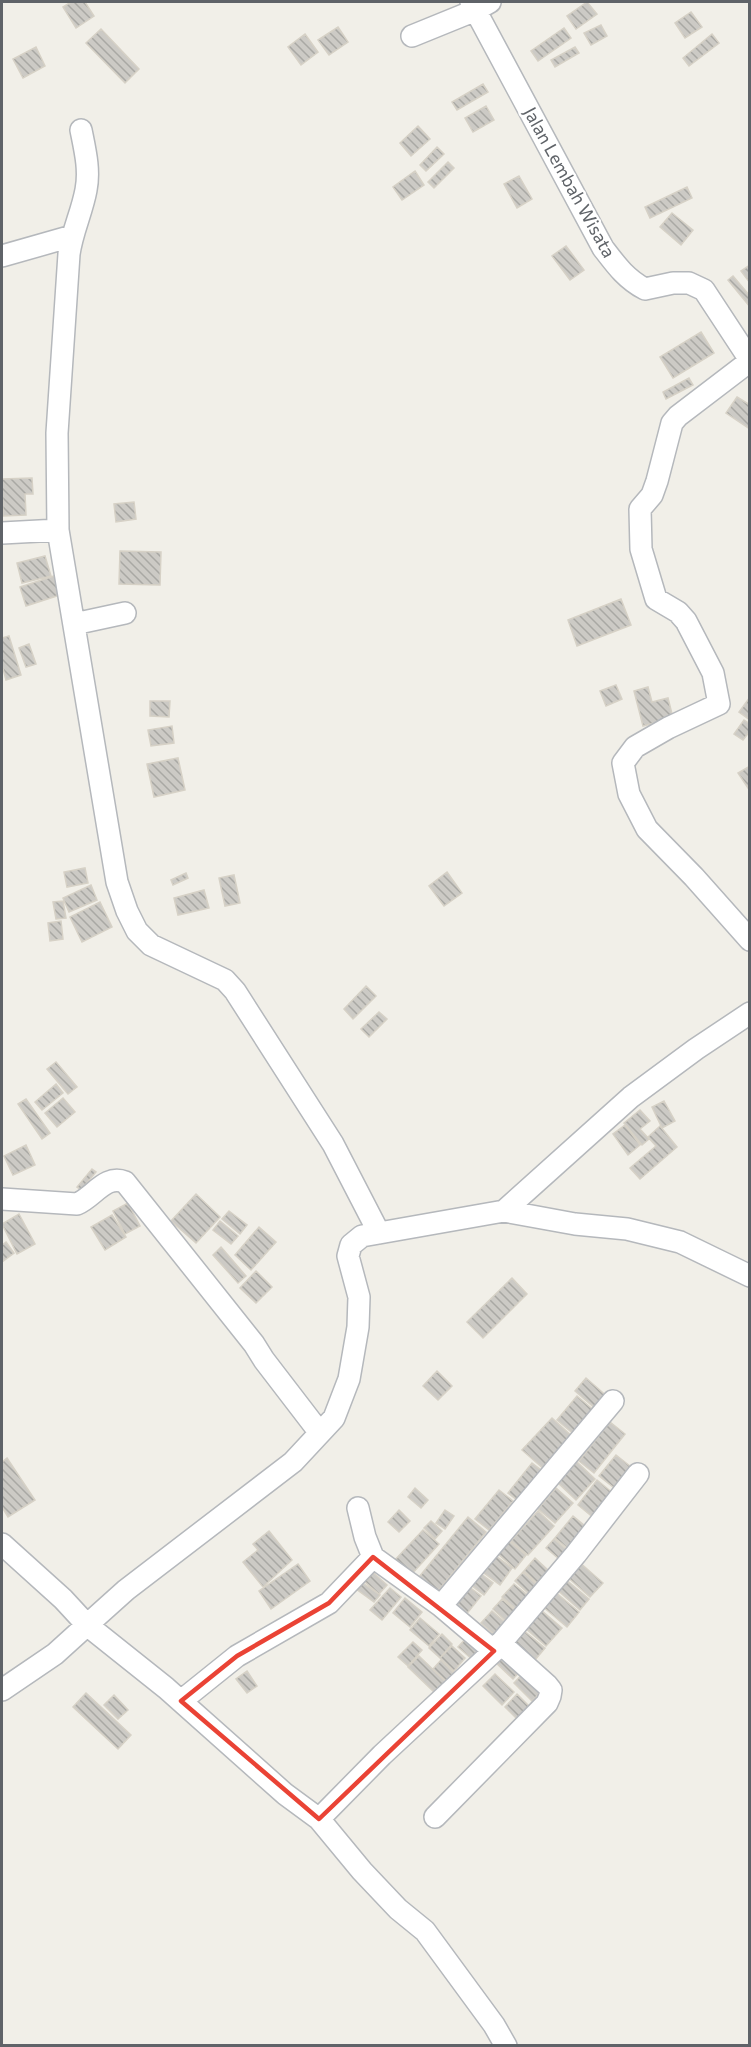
<svg xmlns="http://www.w3.org/2000/svg" width="751" height="2047" font-family="Commissioner,sans-serif">
<defs>
<pattern id="building-back-hatch" width="6" height="6" patternUnits="userSpaceOnUse" patternTransform="scale(1.5)"><rect width="6" height="6" fill="#cccac5"/><path d="M-1 5l2 2M0 0l6 6M5-1l2 2" fill="none" stroke="#a9a8a4"/></pattern>
</defs>
<rect width="100%" height="100%" fill="#f1efe8"/>
<path fill="url(#building-back-hatch)" stroke="#d6d1c6" stroke-width="1.5" d="M 71,2 L 85,2 L 94,16 L 76,28 L 63,7 Z
M 587,2 L 597,14 L 576,29 L 567,16 Z
M 691,12 L 702,27 L 685,38 L 675,23 Z
M 601,25 L 607,36 L 591,45 L 584,33 Z
M 338,27 L 348,42 L 329,55 L 318,40 Z
M 564,28 L 571,38 L 538,61 L 531,51 Z
M 101,29 L 139,69 L 125,83 L 86,43 Z
M 305,34 L 318,52 L 301,65 L 288,47 Z
M 712,34 L 719,43 L 689,66 L 683,58 Z
M 36,47 L 45,66 L 23,78 L 13,59 Z
M 575,47 L 579,53 L 555,67 L 551,60 Z
M 483,84 L 488,92 L 457,110 L 452,102 Z
M 486,106 L 494,120 L 473,132 L 465,118 Z
M 418,126 L 430,139 L 411,156 L 400,143 Z
M 437,147 L 444,154 L 426,171 L 420,165 Z
M 448,162 L 454,168 L 434,188 L 428,182 Z
M 415,171 L 424,185 L 402,200 L 393,187 Z
M 519,176 L 532,199 L 517,208 L 504,184 Z
M 687,187 L 692,198 L 650,218 L 645,207 Z
M 672,213 L 693,230 L 681,245 L 660,227 Z
M 566,246 L 584,270 L 570,280 L 552,256 Z
M 750,265 L 750,283 L 741,271 Z
M 733,276 L 750,296 L 750,307 L 728,280 Z
M 701,332 L 714,353 L 673,378 L 660,357 Z
M 689,378 L 693,385 L 666,399 L 663,392 Z
M 737,397 L 750,405 L 750,429 L 726,413 Z
M 32,478 L 33,494 L 25,494 L 26,515 L 3,516 L 2,479 Z
M 134,502 L 136,519 L 116,522 L 114,504 Z
M 120,551 L 161,552 L 160,585 L 119,584 Z
M 45,556 L 51,576 L 22,583 L 17,563 Z
M 57,575 L 63,594 L 26,606 L 20,587 Z
M 621,599 L 631,625 L 577,646 L 568,620 Z
M 9,636 L 21,675 L 6,680 L 2,665 L 2,638 Z
M 29,644 L 36,664 L 26,667 L 19,648 Z
M 616,685 L 622,699 L 606,706 L 600,691 Z
M 648,687 L 652,702 L 668,698 L 673,718 L 643,726 L 634,691 Z
M 750,697 L 750,720 L 739,712 Z
M 150,701 L 170,701 L 169,717 L 150,716 Z
M 744,720 L 750,724 L 750,731 L 743,740 L 734,734 Z
M 172,726 L 174,743 L 151,746 L 148,730 Z
M 178,758 L 185,790 L 154,797 L 147,764 Z
M 750,766 L 750,791 L 738,773 Z
M 85,868 L 88,883 L 67,887 L 64,872 Z
M 447,872 L 462,893 L 444,906 L 429,886 Z
M 186,873 L 188,878 L 173,885 L 171,880 Z
M 234,875 L 240,903 L 225,906 L 219,878 Z
M 91,885 L 97,900 L 69,912 L 63,898 Z
M 204,890 L 209,908 L 178,915 L 174,898 Z
M 63,901 L 66,918 L 56,919 L 53,902 Z
M 100,902 L 112,927 L 82,942 L 70,917 Z
M 61,921 L 63,939 L 50,941 L 48,923 Z
M 366,986 L 376,996 L 353,1019 L 344,1009 Z
M 379,1012 L 387,1019 L 369,1037 L 361,1029 Z
M 56,1062 L 77,1087 L 68,1094 L 47,1069 Z
M 56,1084 L 63,1093 L 42,1110 L 35,1102 Z
M 63,1098 L 75,1112 L 57,1127 L 45,1113 Z
M 26,1099 L 50,1133 L 42,1139 L 18,1104 Z
M 664,1101 L 675,1121 L 662,1128 L 652,1107 Z
M 640,1110 L 650,1121 L 640,1129 L 649,1139 L 642,1145 L 624,1123 Z
M 625,1125 L 640,1145 L 628,1155 L 613,1134 Z
M 660,1126 L 677,1147 L 640,1179 L 630,1168 L 656,1146 L 648,1137 Z
M 26,1145 L 35,1165 L 13,1175 L 4,1156 Z
M 92,1169 L 96,1172 L 81,1190 L 77,1187 Z
M 196,1194 L 220,1217 L 196,1243 L 171,1221 Z
M 128,1203 L 140,1226 L 125,1234 L 113,1211 Z
M 229,1211 L 247,1225 L 240,1234 L 222,1219 Z
M 19,1214 L 35,1244 L 17,1254 L 2,1224 Z
M 112,1215 L 126,1237 L 105,1250 L 91,1227 Z
M 220,1221 L 238,1236 L 231,1244 L 213,1230 Z
M 259,1227 L 276,1242 L 251,1270 L 235,1255 Z
M 6,1242 L 14,1253 L 2,1262 L 2,1245 Z
M 221,1247 L 246,1276 L 238,1283 L 213,1255 Z
M 256,1271 L 272,1287 L 256,1303 L 240,1288 Z
M 512,1278 L 527,1294 L 483,1338 L 467,1322 Z
M 437,1371 L 452,1386 L 438,1400 L 423,1386 Z
M 586,1378 L 609,1398 L 598,1411 L 575,1391 Z
M 577,1396 L 596,1412 L 576,1436 L 557,1420 Z
M 552,1418 L 574,1438 L 545,1470 L 522,1450 Z
M 610,1422 L 625,1434 L 594,1473 L 579,1461 Z
M 616,1455 L 635,1470 L 618,1491 L 599,1476 Z
M 7,1458 L 35,1500 L 8,1517 L 2,1507 L 2,1462 Z
M 576,1461 L 595,1479 L 576,1500 L 557,1482 Z
M 532,1463 L 541,1470 L 517,1500 L 508,1493 Z
M 597,1480 L 614,1494 L 595,1519 L 578,1505 Z
M 415,1488 L 428,1500 L 421,1508 L 408,1497 Z
M 556,1488 L 573,1503 L 555,1523 L 538,1509 Z
M 499,1490 L 513,1501 L 489,1530 L 475,1519 Z
M 399,1510 L 410,1521 L 399,1532 L 388,1522 Z
M 445,1510 L 454,1516 L 445,1529 L 436,1523 Z
M 538,1511 L 554,1526 L 528,1555 L 511,1541 Z
M 573,1516 L 590,1530 L 572,1552 L 555,1538 Z
M 468,1517 L 486,1532 L 433,1597 L 415,1582 Z
M 431,1521 L 442,1531 L 435,1539 L 424,1528 Z
M 423,1530 L 439,1544 L 410,1576 L 394,1561 Z
M 269,1531 L 292,1560 L 263,1587 L 243,1562 L 258,1550 L 253,1544 Z
M 554,1539 L 567,1550 L 559,1559 L 546,1548 Z
M 509,1541 L 526,1555 L 515,1569 L 498,1554 Z
M 496,1556 L 512,1568 L 500,1585 L 484,1573 Z
M 535,1558 L 548,1570 L 537,1583 L 524,1571 Z
M 578,1561 L 603,1583 L 590,1597 L 565,1575 Z
M 298,1564 L 310,1581 L 271,1609 L 259,1591 Z
M 367,1567 L 387,1585 L 379,1594 L 359,1577 Z
M 523,1572 L 537,1585 L 529,1594 L 515,1581 Z
M 480,1573 L 493,1583 L 484,1595 L 471,1585 Z
M 564,1578 L 589,1599 L 580,1610 L 555,1588 Z
M 357,1579 L 380,1595 L 374,1602 L 352,1586 Z
M 514,1584 L 530,1597 L 518,1611 L 502,1597 Z
M 468,1586 L 481,1596 L 461,1621 L 448,1610 Z
M 390,1588 L 401,1597 L 382,1620 L 370,1610 Z
M 554,1591 L 579,1612 L 567,1627 L 542,1606 Z
M 405,1598 L 422,1612 L 410,1627 L 393,1613 Z
M 502,1599 L 518,1613 L 509,1624 L 493,1609 Z
M 541,1610 L 562,1628 L 546,1646 L 525,1628 Z
M 492,1611 L 508,1625 L 497,1637 L 481,1623 Z
M 420,1618 L 439,1634 L 429,1646 L 410,1630 Z
M 523,1630 L 545,1648 L 535,1660 L 513,1642 Z
M 442,1634 L 452,1644 L 440,1658 L 429,1648 Z
M 470,1634 L 485,1647 L 473,1660 L 458,1647 Z
M 413,1642 L 422,1650 L 408,1666 L 398,1657 Z
M 452,1646 L 465,1658 L 454,1671 L 440,1658 Z
M 504,1649 L 524,1667 L 513,1679 L 494,1661 Z
M 419,1656 L 446,1682 L 435,1693 L 408,1667 Z
M 441,1660 L 457,1676 L 449,1684 L 433,1669 Z
M 527,1669 L 546,1687 L 532,1701 L 514,1683 Z
M 247,1671 L 257,1686 L 247,1693 L 236,1679 Z
M 495,1674 L 514,1692 L 502,1705 L 483,1686 Z
M 86,1693 L 131,1735 L 118,1749 L 73,1707 Z
M 517,1694 L 531,1708 L 519,1721 L 505,1707 Z
M 114,1695 L 128,1710 L 118,1719 L 104,1705 Z"/>
<g fill="none" stroke-linecap="round" stroke-linejoin="round">
<g stroke="#b5b8bc" stroke-width="24">
<path id="minor" d="M 471,2 L 603,248 C 616,265 626,279 645,289 L 673,283 L 689,283 L 704,290 L 750,360
M 412,36 L 476,10 L 490,2
M 81,130 C 85,150 90,170 86,190 C 82,212 72,232 69,254 L 57,433 L 58,530 L 117,882 L 127,911 L 137,931 L 151,945 L 225,980 L 235,991 L 333,1144 L 379,1233
M 2,256 L 72,236
M 750,361 L 678,416 L 672,423 L 657,481 L 652,495 L 640,509 L 641,549 L 656,599 L 678,612 L 686,621 L 713,673 L 719,704 L 668,728 L 635,747 L 623,763 L 629,794 L 647,829 L 694,877 L 750,940
M 2,533 L 58,530
M 74,624 L 125,613
M 2,1199 L 77,1204 C 94,1197 105,1174 125,1182 L 254,1344 L 264,1360 L 320,1433
M 504,1211 L 631,1097 L 696,1049 L 750,1013
M 2,1544 L 63,1599 L 87,1625 L 126,1590 L 293,1462 L 334,1418 L 349,1379 L 358,1327 L 359,1297 L 348,1256 L 351,1245 L 362,1236 L 504,1211 L 575,1224 L 627,1229 L 680,1242 L 750,1276
M 373,1557 L 441,1606 L 494,1651
M 441,1606 L 613,1401
M 2,1690 L 55,1654 L 87,1625 L 166,1688 L 285,1794 L 319,1819 L 362,1871 L 398,1909 L 425,1931 L 494,2025 L 506,2046
M 181,1701 L 237,1656 L 329,1603 L 373,1557 L 365,1537 L 358,1508
M 435,1817 L 547,1703 L 550,1696 L 551,1690 L 547,1685 L 500,1643
M 319,1819 L 382,1755 L 494,1651 L 576,1554 L 638,1474"/>
</g>
<use href="#minor" stroke="#fff" stroke-width="21"/>
</g>
<path fill="none" stroke="#ea4335" stroke-width="4.5" stroke-linejoin="round" d="M 373,1557 L 494,1651 L 319,1819 L 181,1701 L 237,1656 L 329,1603 Z"/>
<g text-anchor="middle" dominant-baseline="central" stroke-width="4.5" stroke-linejoin="round" paint-order="stroke">
<g font-size="18" fill="#5f6368" stroke="#fff">
<text transform="translate(570 182) rotate(61)">Jalan Lembah Wisata</text>
</g>
</g>
<rect width="751" height="2047" fill="none" stroke="#5f6368" stroke-width="6"/>
</svg>
